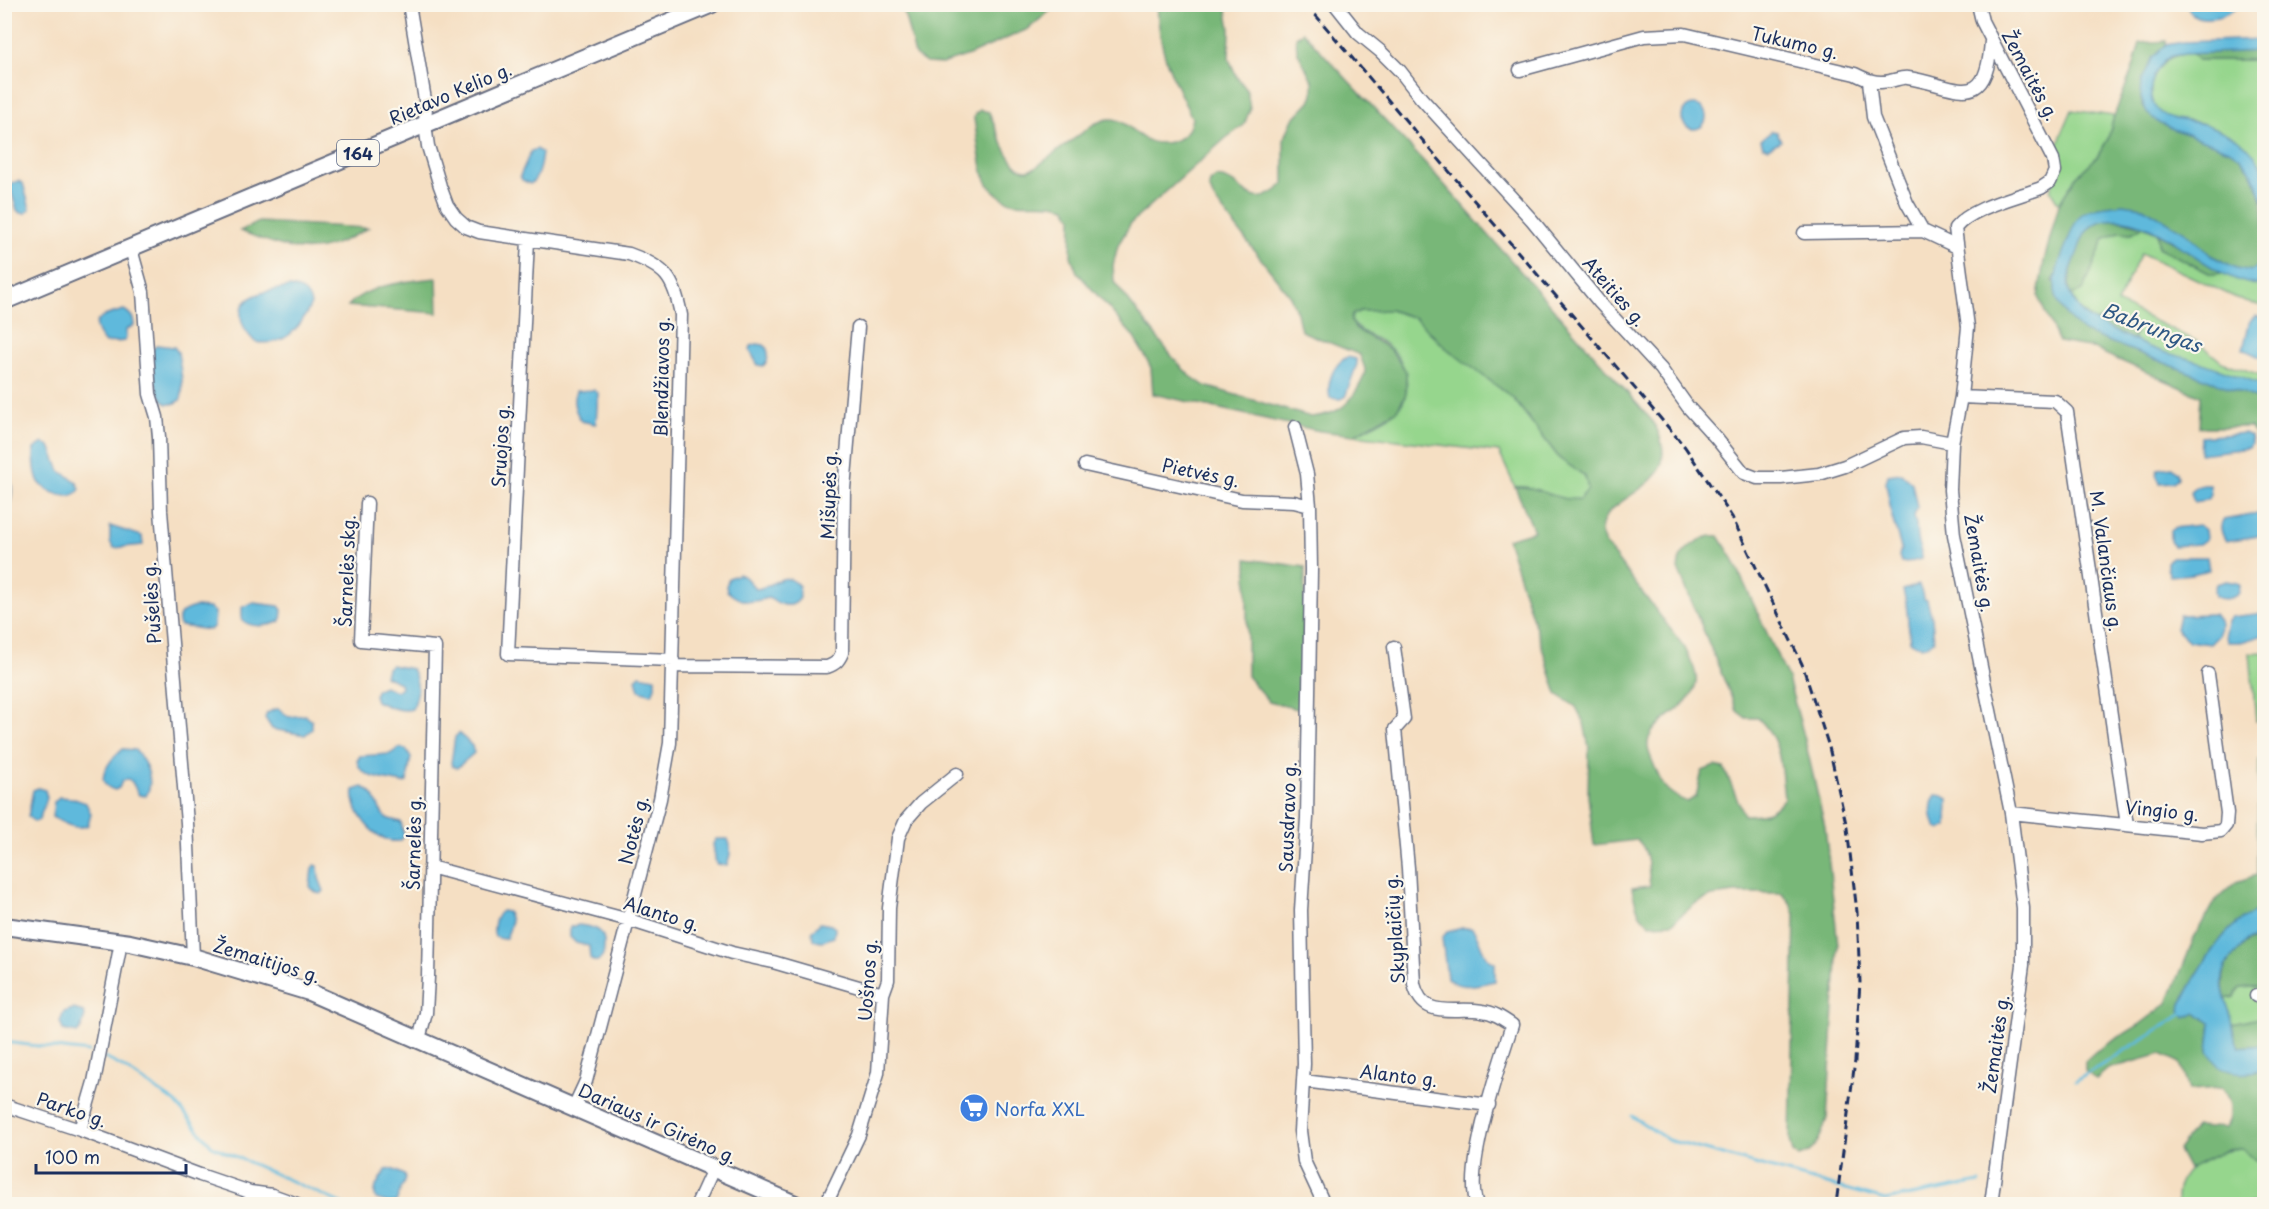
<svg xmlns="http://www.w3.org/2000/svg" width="2269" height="1209" font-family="'Playpen Sans',sans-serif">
<rect width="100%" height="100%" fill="#fbf7ec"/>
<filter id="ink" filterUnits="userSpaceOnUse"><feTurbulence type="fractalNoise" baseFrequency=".0167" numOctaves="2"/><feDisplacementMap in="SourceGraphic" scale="12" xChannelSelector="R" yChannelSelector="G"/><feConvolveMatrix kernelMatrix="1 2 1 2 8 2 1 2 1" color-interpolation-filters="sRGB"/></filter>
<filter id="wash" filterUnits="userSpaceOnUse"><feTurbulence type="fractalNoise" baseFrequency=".008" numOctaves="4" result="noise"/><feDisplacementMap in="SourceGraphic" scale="24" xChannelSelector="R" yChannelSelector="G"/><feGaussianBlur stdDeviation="1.35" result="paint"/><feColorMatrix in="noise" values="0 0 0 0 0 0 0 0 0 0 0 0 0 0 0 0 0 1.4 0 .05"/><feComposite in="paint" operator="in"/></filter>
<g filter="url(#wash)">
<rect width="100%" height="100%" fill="#f5dfc3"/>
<path fill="#96d68d" stroke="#588276" stroke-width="1.5" d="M 2191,53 L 2198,60 L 2264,60 L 2264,173 C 2250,147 2230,132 2201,123 C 2187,119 2170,123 2158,111 C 2143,96 2153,69 2169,59 C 2175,55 2183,54 2191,53 Z
M 2072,110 L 2114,116 L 2108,139 L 2097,157 L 2076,177 L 2059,204 L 2050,190 L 2058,169 L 2057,145 Z
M 2143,226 L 2158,233 L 2158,247 L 2211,274 L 2224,273 L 2247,283 L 2264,286 L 2264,306 L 2245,302 L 2141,253 L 2117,303 L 2196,341 L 2222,362 L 2264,376 L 2264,385 L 2140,345 L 2133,341 L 2136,331 L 2108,317 L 2094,322 L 2079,308 L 2071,295 L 2083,291 L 2104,239 L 2119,232 L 2132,233 Z
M 1390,310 L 1415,318 L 1446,348 L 1513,398 L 1560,459 L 1585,476 L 1588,489 L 1580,499 C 1555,503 1540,485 1515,487 L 1499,452 L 1354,435 C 1365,428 1390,418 1398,409 C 1414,391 1406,362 1389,347 C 1377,337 1360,334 1351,321 L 1352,315 L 1360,311 Z
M 2264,652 L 2264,722 L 2256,721 L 2250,653 Z
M 2264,759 L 2264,837 L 2257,844 L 2259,760 Z
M 2264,986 L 2264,1017 L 2232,1024 L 2224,999 L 2234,997 L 2240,988 Z
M 2242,1149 L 2264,1167 L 2264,1204 L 2177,1204 C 2177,1198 2177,1191 2179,1185 C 2188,1161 2218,1150 2242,1149 Z"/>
<path fill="#78b778" stroke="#4a736b" stroke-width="1.5" d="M 902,5 L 902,4 L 1057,5 L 1028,29 L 969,55 L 942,64 L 926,63 L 915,55 Z
M 1157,5 L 1226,5 L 1230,29 L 1229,59 L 1237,77 L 1247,90 L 1250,109 L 1244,125 L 1226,138 L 1131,223 L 1118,245 L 1113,265 L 1114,282 L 1174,359 L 1189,375 L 1205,386 L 1311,417 C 1334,415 1347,408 1358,388 C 1361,383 1365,375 1365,369 C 1364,365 1361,359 1360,355 L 1301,331 L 1297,313 L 1290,296 L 1214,199 L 1209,187 L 1210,182 L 1216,177 C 1246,179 1248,217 1284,184 L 1284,139 L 1293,119 L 1310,101 L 1313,94 L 1313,82 L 1297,51 L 1296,37 L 1303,32 L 1427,165 L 1654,423 C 1691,493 1603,489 1601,531 C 1601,535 1604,541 1605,544 L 1685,648 C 1689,658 1698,672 1696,683 C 1692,712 1644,721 1648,748 C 1649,754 1652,760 1654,765 C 1662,787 1667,793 1687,802 L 1696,797 L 1702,771 L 1715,766 L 1724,768 L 1744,815 C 1764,815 1772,814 1784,798 C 1780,766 1783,742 1758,718 L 1746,718 L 1737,711 L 1678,569 C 1679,564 1679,558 1682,555 C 1690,544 1706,534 1719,536 L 1732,557 L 1788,679 L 1804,736 L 1825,827 L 1838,945 L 1827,1118 C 1821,1135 1818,1151 1799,1157 L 1793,1153 L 1790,1140 L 1795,914 L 1791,904 L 1782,893 L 1735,893 L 1712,896 L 1696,903 L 1672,923 L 1650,924 C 1637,915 1635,903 1632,888 L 1650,886 C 1648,871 1650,850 1637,840 L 1594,845 L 1588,796 L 1589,748 L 1584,723 L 1576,707 L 1557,694 L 1507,539 L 1534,531 L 1515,487 C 1540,485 1555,502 1580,499 L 1588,489 L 1585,476 L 1560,459 L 1513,398 L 1446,348 L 1415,318 L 1390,310 L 1360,311 L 1352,315 L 1351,321 L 1356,329 L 1390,349 L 1406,371 L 1406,394 L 1397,410 L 1354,435 L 1320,431 L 1153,394 L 1151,368 L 1144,354 L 1133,336 L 1077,272 L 1071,256 L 1072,218 L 1066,207 C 1047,201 1034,205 1015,203 C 1004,201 990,190 986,180 C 980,169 977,134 974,119 L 975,114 L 980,110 L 989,112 C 995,126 1010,171 1027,170 C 1030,170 1033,168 1036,167 L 1094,124 C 1102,121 1109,117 1117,120 C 1127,123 1132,131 1140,136 C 1153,146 1177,146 1187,131 C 1190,128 1191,122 1192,118 C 1171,75 1159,53 1157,5 Z
M 2166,41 L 2166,45 C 2150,60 2151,63 2145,84 C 2144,88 2141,94 2141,98 C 2143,132 2223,137 2243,160 C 2269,193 2264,223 2264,261 L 2252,271 L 2236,268 L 2212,256 L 2185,232 L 2098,207 L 2053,281 L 2109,341 L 2264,401 L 2264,460 L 2262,449 L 2251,427 L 2199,427 L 2201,396 L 2089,347 L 2059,342 L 2038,297 L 2044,261 L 2059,204 L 2076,177 L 2097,157 L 2108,139 L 2114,116 L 2134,65 L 2140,43 Z
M 2264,51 L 2264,60 L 2198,60 L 2191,53 Z
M 2107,219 L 2125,221 L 2143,226 L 2132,233 L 2119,232 L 2104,239 L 2083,291 L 2071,295 C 2065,284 2077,241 2086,231 C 2093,224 2099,222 2107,219 Z
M 259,222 L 368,228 C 313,260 296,252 240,231 Z
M 2158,233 L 2224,273 L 2211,274 L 2158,247 Z
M 437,278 L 438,313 L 348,306 C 368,284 409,281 437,278 Z
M 2108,317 L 2136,331 L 2133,341 L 2094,322 Z
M 1247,559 L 1305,567 L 1302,710 L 1269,702 L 1247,676 Z
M 2264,837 L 2264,910 C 2224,919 2200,969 2181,1003 L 2211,1023 L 2208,1051 L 2255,1072 L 2264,1069 L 2264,1167 L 2242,1149 L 2226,1150 L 2188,1169 L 2178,1150 L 2196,1126 L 2226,1128 C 2233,1114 2231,1100 2222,1088 L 2189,1090 L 2180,1063 L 2161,1054 L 2108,1069 L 2096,1079 L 2085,1071 L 2085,1061 L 2096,1051 L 2139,1025 L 2168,1003 L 2195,936 L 2214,902 L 2236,882 L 2257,875 L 2257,844 Z
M 2264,935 L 2264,986 L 2240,988 L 2234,997 L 2224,999 C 2221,967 2225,963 2248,941 L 2258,940 Z
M 2264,1017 L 2264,1045 L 2239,1047 L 2233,1037 L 2232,1024 Z"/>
<path fill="#5fb9dc" stroke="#3d749d" stroke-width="1.5" d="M 2187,5 L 2235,5 L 2235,9 C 2222,19 2192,25 2187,5 Z
M 2264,39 L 2264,51 L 2184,54 C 2180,55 2174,55 2170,57 C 2153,67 2142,98 2160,112 C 2172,121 2185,120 2199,123 C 2210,125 2235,137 2244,144 C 2251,149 2263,166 2264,175 C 2266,183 2265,193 2264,202 L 2252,173 L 2241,158 L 2229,150 L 2160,124 L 2147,113 L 2141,98 L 2142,80 L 2153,57 L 2166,45 L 2183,42 Z
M1682 117a12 12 0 1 1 24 0a12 12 0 1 1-24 0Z
M 1772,131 L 1777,132 L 1781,141 L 1768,148 L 1763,146 L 1761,140 Z
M 537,149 L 542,153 C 541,162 538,180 530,184 L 522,180 L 520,176 L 531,151 Z
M 18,181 L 23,183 L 30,209 L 26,213 L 20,213 L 17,210 L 10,188 L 12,183 Z
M 2123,204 L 2143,207 L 2185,232 L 2212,256 L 2236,268 L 2252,271 L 2264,261 L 2264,285 C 2209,286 2163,212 2107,220 C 2089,222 2083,235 2078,251 C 2074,263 2066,277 2069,290 C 2071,299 2082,314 2090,319 C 2097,324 2107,328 2114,331 C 2139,343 2155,351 2182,357 C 2210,364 2237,376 2264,385 L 2264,401 L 2084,332 C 2047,303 2050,283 2067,243 C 2071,234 2074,220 2082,214 C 2094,206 2109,206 2123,204 Z
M 290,287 C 302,289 308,292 311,304 C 300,329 285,347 255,342 C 247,334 242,327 241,317 C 239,292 273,291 290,287 Z
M 124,310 C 130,313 134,318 134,325 L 126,330 L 126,338 L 125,341 L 105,343 C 84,319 103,316 124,310 Z
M 2255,316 L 2264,318 L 2264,359 L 2243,349 L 2250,321 Z
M 757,344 L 764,345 C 770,351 769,361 763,366 L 758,365 L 750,351 L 751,346 Z
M 157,345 L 174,347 L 178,352 C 179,362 186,392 180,400 C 177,404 172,404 167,404 C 153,394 153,366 152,350 Z
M 1347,357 L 1356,359 L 1357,364 L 1345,397 L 1340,399 L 1330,398 C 1326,383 1333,365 1347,357 Z
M 594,390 L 598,393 L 596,424 L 581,421 C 576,412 571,402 576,391 Z
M 2245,433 L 2250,436 L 2251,444 L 2249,448 L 2200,454 L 2201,437 Z
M 43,443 L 50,446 L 60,471 L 76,481 L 80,489 C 72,503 47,493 39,482 C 34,473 34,459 34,449 Z
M 4,460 C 11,470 14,492 10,504 L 5,508 Z
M 2172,467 L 2177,472 L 2178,478 L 2173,482 L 2160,483 L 2156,475 L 2158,469 Z
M 1901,473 L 1912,483 L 1917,507 L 1914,516 C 1917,525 1916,529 1917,538 C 1917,546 1923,550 1921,559 L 1907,563 L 1901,562 L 1899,556 L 1901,548 L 1892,517 L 1886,483 L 1888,475 Z
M 2203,485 L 2210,485 L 2211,495 L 2207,500 L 2194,502 L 2191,492 L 2194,487 Z
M 2264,513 L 2264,535 L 2226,541 C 2222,535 2219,527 2223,520 Z
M 2199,525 L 2205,530 L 2206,539 L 2199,544 L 2173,546 L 2170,541 L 2170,531 L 2174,528 Z
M 110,526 L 142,536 L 143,545 L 114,548 L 110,542 Z
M 2174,557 L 2207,557 L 2209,570 L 2192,574 L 2170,576 L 2167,568 L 2167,562 Z
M 738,574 L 745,577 L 756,589 C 773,588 784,568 799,586 L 800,598 C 791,611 780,604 768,598 C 751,603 742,604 727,591 L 726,586 L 729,578 Z
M 2226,581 L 2238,583 L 2240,586 L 2239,593 C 2233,599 2222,601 2215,596 L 2214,591 L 2216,584 Z
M 1919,585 L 1924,599 L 1927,600 L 1932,618 L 1934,641 C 1925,647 1919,648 1910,641 L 1906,602 L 1903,590 Z
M 253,603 L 279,606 L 282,610 L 281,621 C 269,626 252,629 242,620 L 242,607 Z
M 196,607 L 210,608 L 215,612 L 214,626 L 210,630 L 180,626 C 175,614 185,609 196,607 Z
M 2264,613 L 2264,635 L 2241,642 L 2228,642 C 2223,633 2225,625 2231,617 Z
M 2214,614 L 2220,622 L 2219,635 L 2210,644 L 2189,641 L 2176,629 L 2179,615 Z
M 391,665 L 412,669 C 419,682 419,696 412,709 C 401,713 386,706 376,701 L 374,695 L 377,689 L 384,686 L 396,691 L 401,687 L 400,683 L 385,676 L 387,668 Z
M 640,675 L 655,678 L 655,687 L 652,694 L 639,690 L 636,679 Z
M 275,709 L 279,709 L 289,717 L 305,715 L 312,721 L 312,729 L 305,735 L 272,729 L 265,718 L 267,713 Z
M 459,733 L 472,746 L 474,753 L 457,768 L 452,766 L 451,763 L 455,737 Z
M 399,748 L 406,749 L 411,757 L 407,782 L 402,783 C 387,779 360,779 357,761 L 360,756 L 390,754 Z
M 123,749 L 135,750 C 146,762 155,780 146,796 L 139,795 L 132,782 L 128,779 L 122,781 L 119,788 L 115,790 C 90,784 111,758 123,749 Z
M 363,787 C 380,795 376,812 387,818 C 391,820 397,821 401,822 L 404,836 L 400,841 C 377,845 350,812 354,790 Z
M 38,788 L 45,790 L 47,798 L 39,820 L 35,822 L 28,817 L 33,790 Z
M 1936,795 L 1943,796 L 1948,799 L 1947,826 L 1940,830 C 1930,824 1929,804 1936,795 Z
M 59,797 L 72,798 L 86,803 L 91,814 L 88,825 C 76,831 63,823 52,817 L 54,802 Z
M 716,839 L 728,839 C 732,847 730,857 727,865 L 716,864 L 713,844 Z
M 315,865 L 318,866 L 319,878 L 324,891 L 321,894 L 317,893 L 310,887 L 312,868 Z
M 2264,910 L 2264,934 C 2258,940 2253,938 2247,941 C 2244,943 2240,949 2237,952 C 2215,975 2222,989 2231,1016 C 2235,1028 2231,1035 2239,1047 L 2264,1045 L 2264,1069 C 2252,1073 2233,1075 2221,1067 C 2216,1064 2212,1056 2208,1051 L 2211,1023 L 2197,1013 L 2186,1018 L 2180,1011 L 2181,1003 C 2201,969 2223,919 2264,910 Z
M 502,911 L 507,912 C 514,921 510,929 506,938 L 502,939 L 495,937 C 492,929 495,916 502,911 Z
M 820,923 L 831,925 L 835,928 L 834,937 L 823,941 L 813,940 L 812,931 Z
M 579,925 C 594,927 606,929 604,947 C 604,954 603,957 598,961 L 593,961 L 590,958 L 589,946 L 576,943 L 570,937 L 570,927 Z
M 1462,928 L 1472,928 C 1481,938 1481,958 1495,963 L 1495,981 C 1477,984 1461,991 1447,978 L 1442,938 L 1447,932 Z
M 73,1009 L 84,1012 L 85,1016 L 81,1029 L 77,1033 L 63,1030 L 60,1022 L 64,1012 Z
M 392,1169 L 404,1175 L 405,1179 L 396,1202 L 389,1203 L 376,1199 C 372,1188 380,1179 386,1170 Z"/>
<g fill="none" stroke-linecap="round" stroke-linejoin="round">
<path stroke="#5fb9dc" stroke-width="3" d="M 4,1042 L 89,1052
M 105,1058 L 121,1066 L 175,1102 L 212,1146 L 343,1204
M 2076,1081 L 2186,1012
M 1632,1116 L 1668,1140 L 1885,1200 L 1980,1182"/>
</g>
</g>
<g filter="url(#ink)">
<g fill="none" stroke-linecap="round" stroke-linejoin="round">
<g stroke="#676d81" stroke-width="15">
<path id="minor" d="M 409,4 L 426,106 L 425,125 L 428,146 L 440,186 L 447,205 L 456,218 L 466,227 L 479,232 L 629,254 C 665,267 674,277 681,315 L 670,743 L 660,799 L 586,1081 L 574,1107
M 1335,4 L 1358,33 L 1380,51 L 1400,71 L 1421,98 L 1532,220 L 1600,303 L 1661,369 L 1688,407 L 1716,438 L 1744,473 L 1757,478 L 1781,478 L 1819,474 L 1845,466 L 1904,438 L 1921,437 L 1952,443
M 1978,4 L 1982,21 L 2053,159 L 2055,171 L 2050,182 L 2041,188 C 2015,198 1972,207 1955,228 L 1968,327 L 1961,397 L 1952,443 L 1950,490 L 1954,535 L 2011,813 L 2023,908 L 2023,965 L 1991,1204
M 1520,70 L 1644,36 L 1684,34 L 1855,74 C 1867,80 1876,84 1890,81 C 1896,80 1902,77 1908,78 C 1958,86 1986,114 1991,41
M 1869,81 L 1873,117 L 1907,203 L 1923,231 L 1957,247
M 1804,233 L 1923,231
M 528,240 L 508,654 L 673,660
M 131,249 L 143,292 L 150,394 L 157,417 L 159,437 L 161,511 L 187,823 L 193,957
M 1961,397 L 2055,401 L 2067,412 L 2127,825
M 1295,427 L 1307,474 L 1310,506 L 1311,570 L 1307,818 L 1301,910 L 1304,1064 L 1300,1131 L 1304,1161 L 1324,1204
M 1085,465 L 1242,500 L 1294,502 L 1310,506
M 367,503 L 361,640 L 435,647 L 428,977 L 426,1013 L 419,1039
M 1394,647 L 1404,719 L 1395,729 L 1408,868 L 1414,984 C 1423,1021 1454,1006 1482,1011 C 1493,1012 1502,1018 1512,1025 C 1500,1061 1463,1172 1477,1204
M 673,666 L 827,667 C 835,664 838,662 842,653 L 844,489 L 858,327
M 2011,813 L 2202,833 L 2221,831 L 2226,825 L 2227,813 L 2208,674
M 430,867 L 629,920 L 732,953 L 773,962 L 883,994
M 2256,996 L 2264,996
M 1304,1081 L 1489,1105
M 4,1105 L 80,1130 L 200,1175 L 250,1192 L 272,1195 L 297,1204
M 80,1130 L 94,1082 L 121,942
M 248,1204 L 250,1192
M 697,1204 L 713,1169
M 826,1204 L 859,1135 L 878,1073 L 883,994 L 888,980 L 889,908 L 898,838 L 906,820 L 921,803 L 957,774"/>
</g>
<g stroke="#676d81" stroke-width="20">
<path id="major" d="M 4,301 L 712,4
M 4,926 L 130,943 L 193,957 L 309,992 L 795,1204"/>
</g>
<use href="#minor" stroke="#fff" stroke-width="12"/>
<use href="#major" stroke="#fff" stroke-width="16"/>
<path stroke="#1b2f5e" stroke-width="3" stroke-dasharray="9 4.5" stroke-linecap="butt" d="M 1306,4 L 1685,447 L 1732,517 L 1802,664 L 1829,747 L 1847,828 L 1857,912 L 1860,982 L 1855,1061 L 1836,1204"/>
</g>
</g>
<defs>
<g id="supermarket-disc" transform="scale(1.5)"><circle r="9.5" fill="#3f7fe0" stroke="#fbf7ec"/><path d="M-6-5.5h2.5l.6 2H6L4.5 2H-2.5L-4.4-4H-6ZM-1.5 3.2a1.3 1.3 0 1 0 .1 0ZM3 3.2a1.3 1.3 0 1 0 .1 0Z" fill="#fff"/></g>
</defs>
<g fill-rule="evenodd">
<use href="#supermarket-disc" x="974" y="1108"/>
</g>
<g text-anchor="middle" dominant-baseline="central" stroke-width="4.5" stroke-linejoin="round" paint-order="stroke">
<rect fill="#fbf7ec" stroke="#5e6b89" stroke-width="1.5" x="337" y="140" width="42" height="26" rx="4.5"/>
<g font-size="16" font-weight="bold" fill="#1b2f5e">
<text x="358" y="153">164</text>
</g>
<g font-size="18" fill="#1b2f5e" stroke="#fbf7ec">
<text transform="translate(1795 42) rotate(13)">Tukumo g.</text>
<text transform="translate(2031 75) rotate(62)">Žemaitės g.</text>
<text transform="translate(450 93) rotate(-23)">Rietavo Kelio g.</text>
<text transform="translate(1615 291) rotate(49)">Ateities g.</text>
<text transform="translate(661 377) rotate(-89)">Blendžiavos g.</text>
<text transform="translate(500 446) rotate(-87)">Sruojos g.</text>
<text transform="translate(1201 472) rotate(12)">Pietvės g.</text>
<text transform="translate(828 495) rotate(-88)">Mišupės g.</text>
<text transform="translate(2107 561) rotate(82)">M. Valančiaus g.</text>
<text transform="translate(1980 563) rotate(80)">Žemaitės g.</text>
<text transform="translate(346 571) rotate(-88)">Šarnelės skg.</text>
<text transform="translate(151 603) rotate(-94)">Pušelės g.</text>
<text transform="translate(2162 810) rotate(6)">Vingio g.</text>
<text transform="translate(1287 817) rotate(-88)">Sausdravo g.</text>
<text transform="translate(633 830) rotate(-76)">Notės g.</text>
<text transform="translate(413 843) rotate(-89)">Šarnelės g.</text>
<text transform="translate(662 913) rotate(17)">Alanto g.</text>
<text transform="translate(1394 929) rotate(-94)">Skyplaičių g.</text>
<text transform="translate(267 960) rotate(17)">Žemaitijos g.</text>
<text transform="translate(867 980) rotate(-86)">Uošnos g.</text>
<text transform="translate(1995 1044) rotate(-82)">Žemaitės g.</text>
<text transform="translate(1399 1075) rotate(7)">Alanto g.</text>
<text transform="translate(72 1109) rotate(19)">Parko g.</text>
<text transform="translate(658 1123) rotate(24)">Dariaus ir Girėno g.</text>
</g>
<g font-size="18" fill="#366cbe" stroke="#fbf7ec" text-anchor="start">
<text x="995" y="1108">Norfa XXL</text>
</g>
<g font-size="20" font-style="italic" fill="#2f5884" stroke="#fbf7ec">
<text transform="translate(2152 327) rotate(21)">Babrungas</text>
</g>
</g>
<rect width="2269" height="1209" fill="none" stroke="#fbf7ec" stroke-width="24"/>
<path d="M36 1164v9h150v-9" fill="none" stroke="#1b2f5e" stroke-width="3"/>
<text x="45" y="1164" font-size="18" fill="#1b2f5e" stroke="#fbf7ec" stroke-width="4.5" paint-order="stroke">100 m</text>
</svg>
